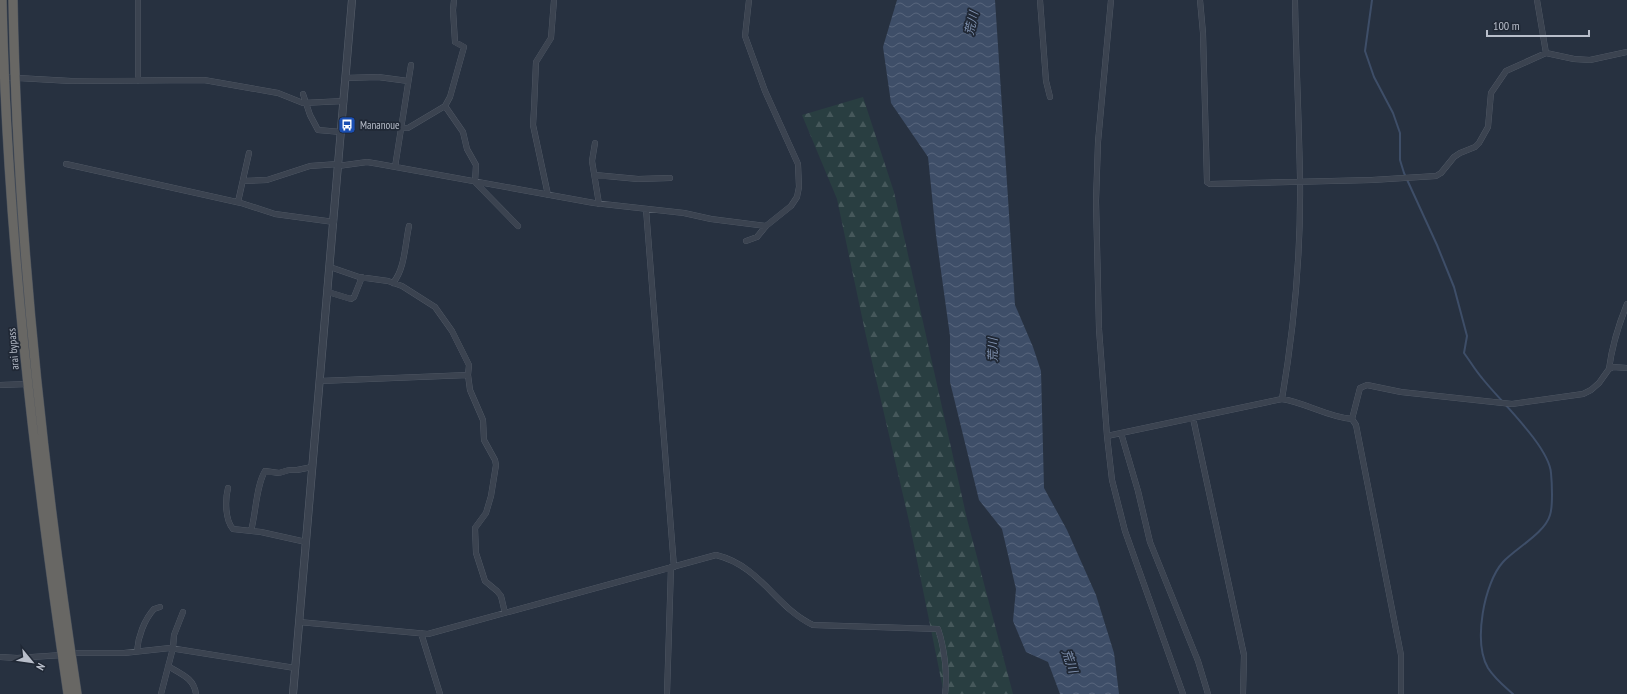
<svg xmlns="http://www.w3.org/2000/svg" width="1627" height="694" font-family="'PT Sans Narrow','Noto Sans JP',sans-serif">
<defs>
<pattern id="forest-firs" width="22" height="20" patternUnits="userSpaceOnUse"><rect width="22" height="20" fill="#293e41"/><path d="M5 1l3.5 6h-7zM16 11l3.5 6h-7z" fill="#46585b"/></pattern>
<pattern id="water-waves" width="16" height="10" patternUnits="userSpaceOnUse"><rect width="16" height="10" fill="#3e4e68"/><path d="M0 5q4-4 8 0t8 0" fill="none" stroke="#58667c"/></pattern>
</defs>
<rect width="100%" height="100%" fill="#273140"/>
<path fill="url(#forest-firs)" d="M 863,97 L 894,192 L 967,519 L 1013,694 L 944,694 L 909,521 L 866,336 L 837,199 L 802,115 Z"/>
<path fill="url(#water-waves)" d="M 897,0 L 995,0 L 1015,305 L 1033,347 L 1041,371 L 1044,488 L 1067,530 L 1096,595 L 1114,653 L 1119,694 L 1060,694 L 1048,662 L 1026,652 L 1013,621 L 1016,589 L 1002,529 L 979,500 L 950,382 L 950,336 L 936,235 L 928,157 L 891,103 L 883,47 Z"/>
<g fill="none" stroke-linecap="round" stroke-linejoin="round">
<path stroke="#3e4e68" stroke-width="2" d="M 1372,0 L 1365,51 L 1374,77 L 1393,113 L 1400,133 L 1400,160 L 1404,173 L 1437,245 L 1454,287 L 1467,336 L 1464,353 C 1470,361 1475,370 1482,378 C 1499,400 1549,446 1551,473 C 1552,483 1553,506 1550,515 C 1545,533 1516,548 1503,562 C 1484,583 1473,642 1488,668 C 1495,679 1504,686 1513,694"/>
<g stroke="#59616d" stroke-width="6">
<path id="minor" d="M 1040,0 L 1046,81 L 1050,97
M 1111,0 L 1098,142 L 1096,201 L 1099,329 L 1107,436 L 1112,480 L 1125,531 L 1183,694
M 1200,0 L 1203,33 L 1207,182 L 1210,184 L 1372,180 L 1436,176 L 1441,173 L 1454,157 L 1460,153 L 1475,147 L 1479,143 L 1488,127 L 1491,93 L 1506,71 L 1546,53 L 1574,59 L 1590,60 L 1627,52
M 1537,0 L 1546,53
M 0,77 L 71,81 L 204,80 L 278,93 L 303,103 L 344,101
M 345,78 L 378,77 L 408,81
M 138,81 L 138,0
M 303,94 L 310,115 L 318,130 L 341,132
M 445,106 L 463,132 L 467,149 L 476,165 L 475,182 L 518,226
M 401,128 L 408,128 L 445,106 L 450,97 L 464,47 L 455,42 L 453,10 L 454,0
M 595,143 L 592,161 L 599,204
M 66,164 L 241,203 L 275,214 L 334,222
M 338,166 L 367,162 L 379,164 L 594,203 L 684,213 L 711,219 L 766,226
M 395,167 L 411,65
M 595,175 L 638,179 L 670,178
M 243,181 L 267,180 L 310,166 L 338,164
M 548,195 L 533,125 L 534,109 L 536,62 L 551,38 L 554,0
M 238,202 L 249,153
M 646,209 L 674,567
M 746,241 L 757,237 L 766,226 L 791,206 L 797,197 L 799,187 L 798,164 L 765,91 L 745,36 L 749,0
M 330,267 L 359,277 L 388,281 L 402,286 L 435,307 L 452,331 L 469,365 L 468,375 L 470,390 L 483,420 L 484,440 L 495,460 L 496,465 L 491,496 L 486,513 L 475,528 L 476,553 L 485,581 L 497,591 L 501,596 L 505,613
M 393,283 C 405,269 405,244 409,226
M 328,292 L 351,299 L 354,297 L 362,277
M 1609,369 C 1612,346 1618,326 1627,304
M 320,381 L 468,375
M 0,385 L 28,384
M 1282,399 C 1294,328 1301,251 1300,179 C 1299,119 1296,60 1295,0
M 1193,418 L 1244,655 L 1243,694
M 1352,419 L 1356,425 L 1401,655 L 1401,694
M 1121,433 L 1138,491 L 1150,542 L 1198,661 L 1208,694
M 1107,436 L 1282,399 C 1307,403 1327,417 1352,419 L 1360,388 L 1367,385 L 1401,392 L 1512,404 L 1583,394 L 1591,390 L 1599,383 L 1609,369 L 1613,367 L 1627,368
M 228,488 C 225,500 225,520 233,529 L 261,532 L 306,542
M 251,531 C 256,513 256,486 265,471 L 279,473 L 289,470 L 297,470 L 312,467
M 299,622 L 428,634 L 716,555 C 761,566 775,607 813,625 L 938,629 C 944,646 948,676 945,694
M 421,633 L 440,694
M 137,651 C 138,637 144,620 154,609 L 160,607
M 71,653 L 124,653 L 170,648 L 295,668
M 0,657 L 17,658 L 62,655
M 168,666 C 181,674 194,678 196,694
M 161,694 L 173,648 L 174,635 L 183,612
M 667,694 L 671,567"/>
</g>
<g stroke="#59616d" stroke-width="8">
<path id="tertiary" d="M 293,694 L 352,0"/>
</g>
<g stroke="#464e5a" stroke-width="10">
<path id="trunk" d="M 2,0 C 7,232 34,464 68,694
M 13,0 C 17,233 42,464 77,694"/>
</g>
<use href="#minor" stroke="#3b4350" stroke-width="5.5"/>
<use href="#tertiary" stroke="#3b4350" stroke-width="7"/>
<use href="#trunk" stroke="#686764" stroke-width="9"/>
</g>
<defs>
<g id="bus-square" transform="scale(0.9)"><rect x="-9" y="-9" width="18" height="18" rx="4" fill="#1a4fb4" stroke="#202835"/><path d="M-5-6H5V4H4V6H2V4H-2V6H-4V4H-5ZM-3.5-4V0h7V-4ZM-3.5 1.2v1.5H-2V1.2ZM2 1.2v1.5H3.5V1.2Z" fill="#fff"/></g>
</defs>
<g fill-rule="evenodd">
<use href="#bus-square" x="347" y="125"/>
</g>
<g text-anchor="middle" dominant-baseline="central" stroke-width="3.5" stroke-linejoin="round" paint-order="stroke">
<g font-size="11" fill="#b8beca" stroke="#202835" text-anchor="start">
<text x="360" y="125">Mananoue</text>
</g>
<g font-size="11" fill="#b8beca" stroke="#202835">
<text transform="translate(13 349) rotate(-95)">arai bypass</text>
</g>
<g font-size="12" font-style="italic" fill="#8193b1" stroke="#202835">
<text transform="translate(971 23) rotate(-78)">荒川</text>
<text transform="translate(992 350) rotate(-90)">荒川</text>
<text transform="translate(1070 661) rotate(70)">荒川</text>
</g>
</g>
<g transform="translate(32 662) rotate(119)" stroke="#202835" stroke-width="3" paint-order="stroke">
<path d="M0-3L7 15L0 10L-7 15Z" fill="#b8beca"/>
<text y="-6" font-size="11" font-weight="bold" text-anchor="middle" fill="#b8beca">N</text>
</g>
<path d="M1487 30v6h102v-6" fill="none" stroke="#b8beca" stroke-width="2"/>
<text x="1493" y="30" font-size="12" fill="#b8beca" stroke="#202835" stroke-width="3" paint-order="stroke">100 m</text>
</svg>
